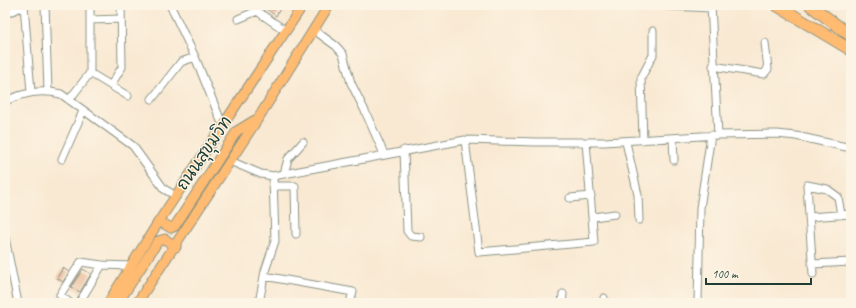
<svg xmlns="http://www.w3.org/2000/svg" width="856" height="308" font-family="Caveat,'Playpen Sans Thai',sans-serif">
<rect width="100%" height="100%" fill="#fcf5e5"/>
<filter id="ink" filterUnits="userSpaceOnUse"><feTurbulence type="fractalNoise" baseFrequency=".025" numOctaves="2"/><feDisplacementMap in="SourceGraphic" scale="8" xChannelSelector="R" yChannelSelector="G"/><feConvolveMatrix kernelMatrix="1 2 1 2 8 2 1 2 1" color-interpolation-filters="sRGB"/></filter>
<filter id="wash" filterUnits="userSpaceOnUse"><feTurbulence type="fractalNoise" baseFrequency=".012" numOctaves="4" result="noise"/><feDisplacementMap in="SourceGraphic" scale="16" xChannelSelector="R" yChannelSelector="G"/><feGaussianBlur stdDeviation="0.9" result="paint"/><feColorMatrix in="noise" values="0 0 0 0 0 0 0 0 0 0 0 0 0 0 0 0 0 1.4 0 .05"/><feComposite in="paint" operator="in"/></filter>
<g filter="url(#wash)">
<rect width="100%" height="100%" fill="#f9e9d3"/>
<g id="blocks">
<path fill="#e5ab88" d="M 261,5 L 282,5 L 276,16 Z
M 63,268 L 69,272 L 63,282 L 57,278 Z
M 83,269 L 91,274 L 80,292 L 71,287 Z"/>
</g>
</g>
<g filter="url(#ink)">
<use href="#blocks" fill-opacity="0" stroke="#8c9384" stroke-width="1"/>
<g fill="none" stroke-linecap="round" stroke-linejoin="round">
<g stroke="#8c9384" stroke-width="9">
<path id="minor" d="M 24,5 L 31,92
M 45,5 L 48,91
M 170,5 L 195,57 L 223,126
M 653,5 L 711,8
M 711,5 L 718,135
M 5,14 L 26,5
M 238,19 L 257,11 L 286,31
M 90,20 L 121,19
M 314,30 L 336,46 L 343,54 L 351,83 L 365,111 L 384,154
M 713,66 L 764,74 L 768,69 L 765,43
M 90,73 L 90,5
M 111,85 L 122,67 L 121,5
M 152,99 L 181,62 L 195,57
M 69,100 L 90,73 L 128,96
M 5,101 C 24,93 40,89 61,94 L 133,146 L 164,189 L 176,196
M 673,139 L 674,160
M 465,140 L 479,252 L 594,242 L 586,142
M 643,140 L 641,78 L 653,55 L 653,31
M 626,142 L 638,195 L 639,220
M 404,150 L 407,231 L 411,236 L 421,237
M 62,159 L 83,111
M 230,161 L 261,174 L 273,176 L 465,140 L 535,142 L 604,142 L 718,135 L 777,134 L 796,136 L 851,148
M 284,174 L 288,159 L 303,142
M 273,186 L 295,186 L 296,234
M 570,198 L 591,196
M 593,217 L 615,214
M 809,217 L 851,214
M 5,238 L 18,303
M 812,264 L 851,262
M 813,274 L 807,185 L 827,189 L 838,197 L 841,215
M 264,276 L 353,292 L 350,303
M 70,303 L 60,295 L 81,262 L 102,265 L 131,266
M 79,303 L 102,265
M 259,303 L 265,271 L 275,241 L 273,176
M 562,303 L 563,294
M 604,303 L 604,298
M 698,303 L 700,208 L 711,135"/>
</g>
<g stroke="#8c9384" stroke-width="11">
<path id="major" d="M 159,221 L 171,228 L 175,226 L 237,131 L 255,120
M 108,303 L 159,221 L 303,5
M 118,303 L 158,241 L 165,239 L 176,247
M 137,303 L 259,117 L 329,5"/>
</g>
<g stroke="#8c9384" stroke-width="13">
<path id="highway" d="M 776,5 L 851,50
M 810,5 L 851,36"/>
</g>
<use href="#minor" stroke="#fff" stroke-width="7"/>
<use href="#major" stroke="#febb71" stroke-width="9"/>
<use href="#highway" stroke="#febb71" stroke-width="11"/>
</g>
</g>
<g text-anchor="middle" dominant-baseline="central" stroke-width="3" stroke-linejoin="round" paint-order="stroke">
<g font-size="17" fill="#1f3d34" stroke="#fcf5e5">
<text transform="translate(204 153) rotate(-56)">ถนนสุขุมวิท</text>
</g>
</g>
<rect width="856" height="308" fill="none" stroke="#fcf5e5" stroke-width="20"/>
<path d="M706 278v6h105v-6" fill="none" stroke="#1f3d34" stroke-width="2"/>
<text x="712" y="278" font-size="12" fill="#1f3d34" stroke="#fcf5e5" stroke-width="3" paint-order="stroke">100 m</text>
</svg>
